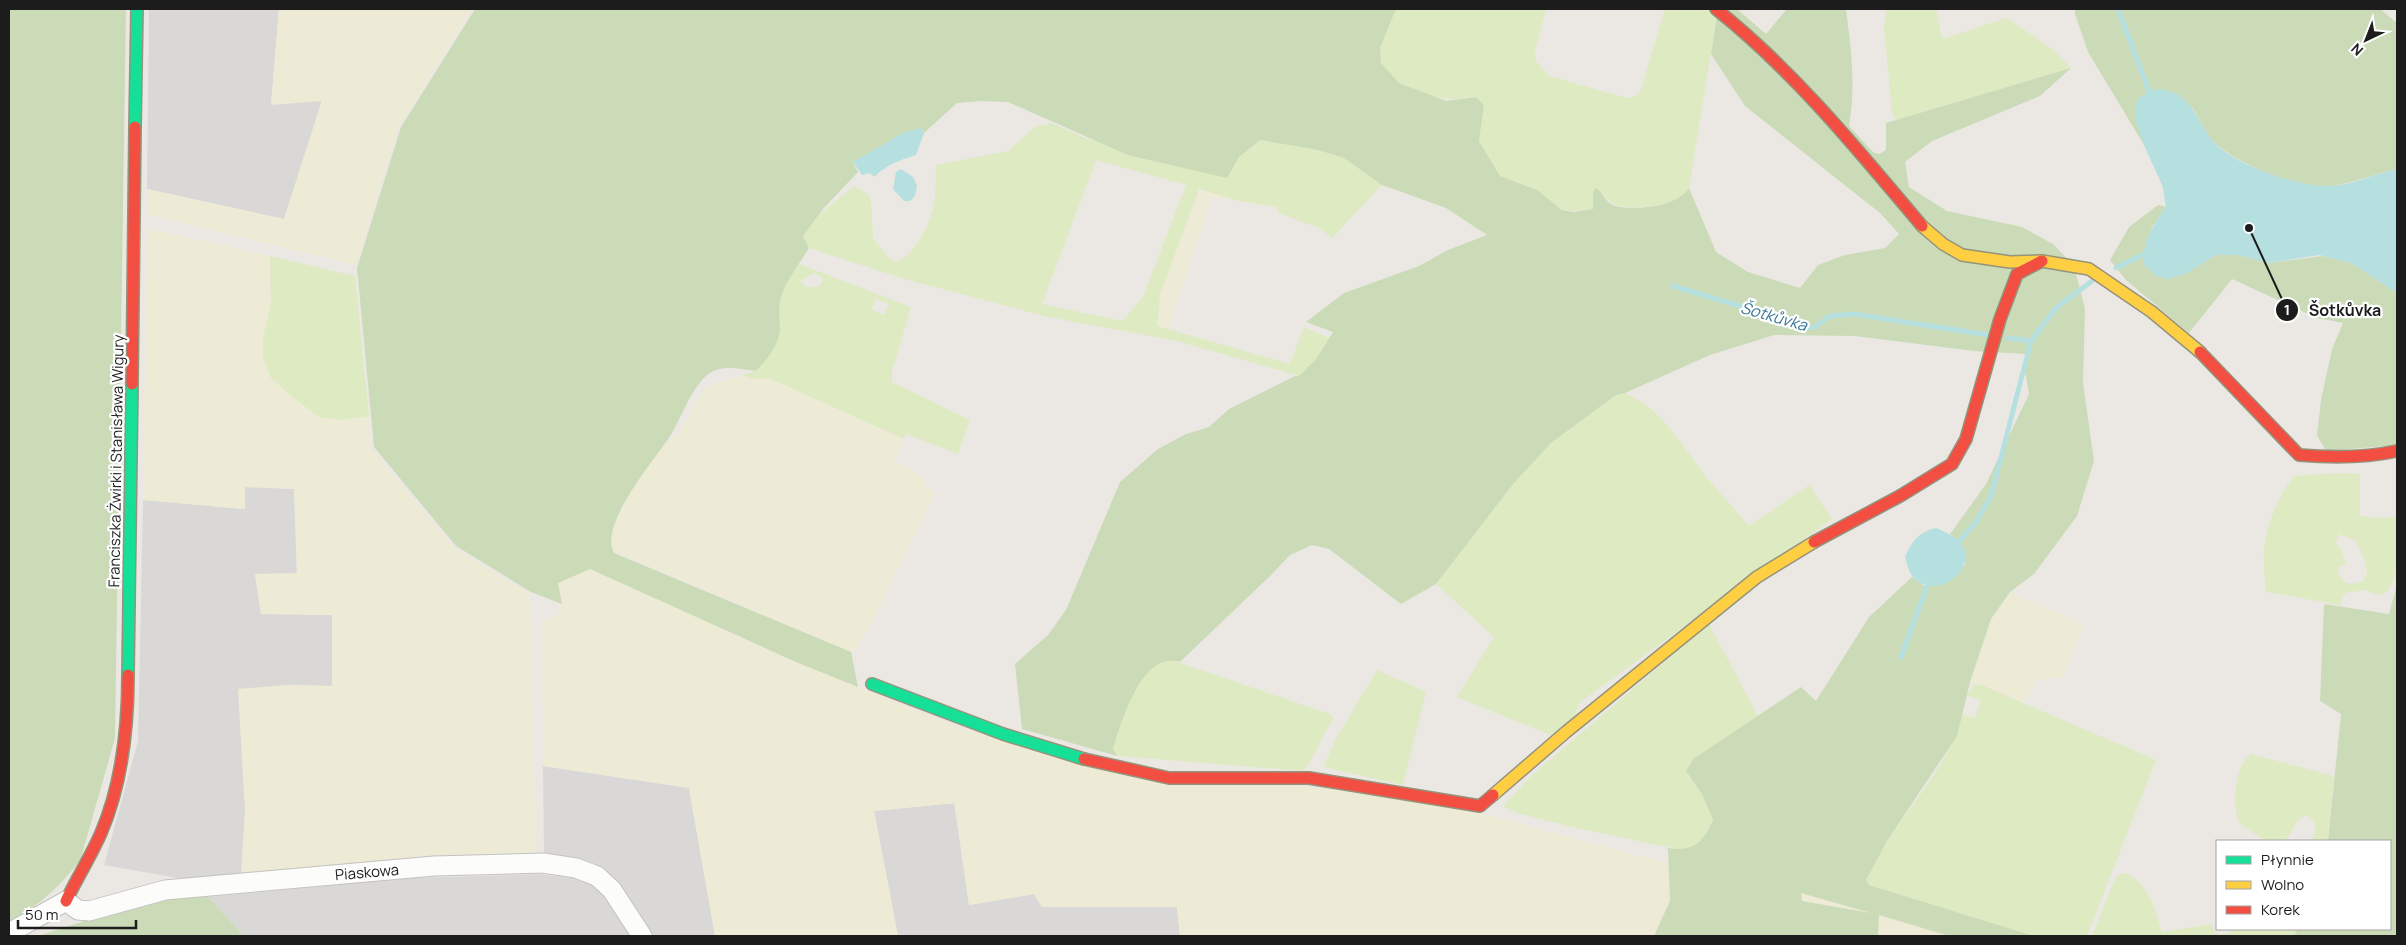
<svg xmlns="http://www.w3.org/2000/svg" width="2406" height="945" font-family="Manrope,sans-serif">
<rect width="100%" height="100%" fill="#ebe8e4"/>
<path fill="#dad8d6" d="M 149,9 L 279,9 L 271,104 L 322,100 L 284,219 L 147,189 Z
M 245,487 L 294,489 L 297,574 L 255,574 L 261,614 L 332,615 L 332,686 L 287,685 L 245,812 L 241,875 L 189,880 L 104,865 L 138,741 L 143,500 L 244,509 Z
M 543,766 L 689,788 L 715,936 L 653,936 L 620,885 L 607,871 L 591,862 L 544,855 Z
M 954,803 L 969,905 L 1035,894 L 1042,907 L 1177,907 L 1180,936 L 898,936 L 874,811 Z
M 540,874 L 585,880 L 596,886 L 605,896 L 630,936 L 244,936 L 208,897 L 411,878 Z"/>
<path fill="#edead6" d="M 279,9 L 472,9 L 398,128 L 356,265 L 150,215 L 147,211 L 147,189 L 284,219 L 322,101 L 271,105 Z
M 1199,189 L 1239,201 L 1212,197 L 1168,329 L 1156,326 L 1160,295 Z
M 147,228 L 270,256 L 271,303 L 263,338 L 342,420 L 369,416 L 372,449 L 454,548 L 530,594 L 536,855 L 241,875 L 245,812 L 238,689 L 287,685 L 332,686 L 332,615 L 261,614 L 255,574 L 297,573 L 294,489 L 245,487 L 245,509 L 143,500 Z
M 743,375 L 752,379 L 769,378 L 904,439 L 895,461 L 926,480 L 924,485 L 935,493 L 872,623 L 856,650 L 851,652 L 615,552 L 610,547 L 614,527 L 629,493 L 659,451 L 679,432 L 703,391 L 711,385 Z
M 590,569 L 796,662 L 961,728 L 1103,769 L 1346,790 L 1477,812 L 1670,864 L 1670,901 L 1654,936 L 1180,936 L 1177,907 L 1042,907 L 1034,894 L 969,905 L 955,803 L 874,811 L 898,936 L 715,936 L 689,788 L 543,766 L 542,620 L 555,618 L 562,604 L 558,583 Z
M 2010,592 L 2083,624 L 2064,677 L 2037,680 L 2023,703 L 1970,682 L 1991,619 Z
M 1801,892 L 1878,915 L 1949,936 L 1805,936 Z"/>
<path fill="#deeac1" fill-rule="evenodd" d="M 1396,9 L 1546,9 L 1535,51 L 1536,61 L 1549,76 L 1627,98 L 1633,97 L 1640,92 L 1665,9 L 1710,9 L 1717,15 L 1689,188 L 1684,196 C 1663,206 1613,218 1602,192 L 1593,192 L 1593,209 C 1550,216 1559,200 1526,185 C 1518,181 1508,180 1500,176 L 1479,141 L 1484,104 L 1468,97 C 1451,104 1417,93 1400,83 C 1393,79 1386,70 1381,63 L 1380,48 Z
M 1886,9 L 1936,9 L 1942,39 L 2007,18 L 2051,48 L 2071,68 L 1896,120 L 1892,113 L 1884,28 Z
M 1051,123 L 1090,140 L 1239,157 L 1260,140 L 1318,150 L 1344,158 L 1382,185 L 1332,238 L 1319,228 L 1278,213 L 1277,207 L 1239,201 L 1199,189 L 1160,295 L 1157,326 L 1290,364 L 1304,327 L 1329,338 L 1316,359 L 1299,376 L 1177,341 L 1048,317 L 901,278 L 809,248 L 803,236 L 819,215 L 854,186 L 868,194 L 871,201 L 873,238 L 887,256 L 896,262 C 913,256 925,233 931,216 C 937,201 935,181 936,165 L 1008,151 L 1035,127 ZM 1096,160 L 1186,185 L 1143,297 L 1122,321 L 1042,304 Z
M 270,256 L 355,276 L 369,416 L 342,420 L 319,417 L 290,395 L 271,378 L 263,357 L 263,338 L 271,303 Z
M 802,265 L 911,307 L 892,372 L 892,382 L 970,420 L 958,454 L 906,434 L 904,439 L 769,378 L 752,379 L 743,375 L 756,371 L 780,331 L 779,305 L 790,275 L 797,266 ZM 815,273 L 823,278 L 821,285 L 816,287 L 806,287 L 800,281 ZM 876,299 L 889,304 L 884,315 L 872,309 Z
M 1625,393 C 1662,408 1684,449 1708,479 C 1721,495 1736,510 1749,526 L 1809,485 L 1832,519 L 1579,703 L 1573,722 L 1555,737 L 1457,697 L 1494,637 L 1436,584 L 1514,483 L 1551,443 L 1616,395 Z
M 2338,473 L 2360,474 L 2360,516 L 2376,518 L 2397,517 C 2397,534 2405,614 2366,590 L 2345,593 L 2340,605 L 2266,592 C 2265,579 2263,565 2264,552 C 2266,527 2278,495 2294,476 ZM 2339,534 L 2356,541 L 2365,561 L 2367,574 L 2362,582 L 2352,584 L 2344,582 L 2338,573 L 2338,567 L 2346,564 L 2341,549 L 2336,544 Z
M 1709,624 L 1758,716 L 1693,759 L 1686,771 L 1702,794 L 1713,820 C 1706,835 1698,847 1681,850 L 1572,827 L 1517,813 L 1503,806 L 1531,776 Z
M 1171,660 L 1330,714 L 1334,719 C 1321,735 1317,755 1303,771 L 1117,756 L 1113,748 C 1122,720 1136,665 1171,660 Z
M 1377,670 L 1426,692 L 1403,785 L 1323,767 L 1338,735 Z
M 1979,684 L 2156,760 L 2087,936 L 2034,936 L 1869,885 L 1866,880 C 1891,821 1947,776 1962,714 L 1975,718 L 1981,700 L 1966,695 L 1973,686 Z
M 2251,754 L 2334,776 L 2328,841 L 2312,841 L 2316,828 L 2314,821 L 2306,815 L 2298,820 L 2285,841 L 2264,840 L 2239,823 C 2232,804 2234,767 2251,754 Z
M 2125,873 C 2149,882 2155,910 2162,932 L 2212,924 L 2215,934 L 2226,934 L 2234,929 L 2298,929 L 2294,936 L 2092,936 L 2116,876 Z"/>
<path fill="#cbdbb8" fill-rule="evenodd" d="M 9,9 L 126,9 L 115,738 L 81,858 C 65,883 36,908 9,922 Z
M 475,9 L 1396,9 L 1380,48 L 1381,63 L 1399,83 L 1446,101 L 1476,97 L 1484,105 L 1479,141 L 1500,176 L 1537,190 L 1562,210 L 1574,212 L 1593,209 L 1593,192 L 1596,188 C 1604,193 1605,203 1615,206 C 1635,211 1677,207 1689,188 L 1716,252 L 1748,272 L 1800,288 L 1818,265 L 1845,255 L 1885,248 L 1899,234 L 1880,213 L 1745,106 L 1711,54 L 1717,15 L 1722,9 L 1737,9 L 1766,34 L 1787,9 L 1846,9 C 1851,48 1856,87 1849,126 L 1873,152 L 1879,154 L 1886,150 L 1886,123 L 2071,68 L 2040,96 L 1932,141 L 1905,162 L 1909,187 L 1947,211 L 2022,227 L 2053,244 L 2074,266 L 2085,309 L 2083,383 L 2094,461 L 2077,516 L 2034,574 L 2010,592 L 1991,619 L 1970,682 L 1957,736 L 1887,841 L 1866,880 L 1869,885 L 2034,936 L 1949,936 L 1879,915 L 1878,936 L 1654,936 L 1670,901 L 1668,848 C 1694,852 1703,842 1713,820 L 1702,794 L 1686,771 L 1693,759 L 1801,687 L 1816,701 L 1869,617 L 1912,577 L 1925,586 L 1965,566 C 1966,550 1962,545 1950,534 L 1986,484 L 2029,394 L 2024,366 L 2027,354 L 1974,351 L 1855,336 L 1774,335 L 1710,355 L 1625,393 L 1616,395 L 1551,443 L 1514,483 L 1436,584 L 1401,604 L 1329,549 L 1312,545 L 1290,555 L 1270,576 L 1180,662 C 1141,650 1122,722 1113,748 L 1117,756 L 1022,729 L 1015,664 L 1048,635 L 1066,610 L 1120,482 L 1158,449 L 1186,434 L 1209,427 L 1229,409 L 1295,376 L 1299,376 L 1316,359 L 1333,332 L 1306,322 L 1344,293 L 1419,266 L 1448,250 L 1487,235 L 1446,208 L 1382,185 L 1344,158 L 1318,150 L 1260,140 L 1239,157 L 1227,178 L 1128,155 L 1008,102 L 982,101 L 957,103 L 924,133 L 920,128 L 853,162 L 858,172 L 824,208 L 803,236 L 809,248 C 799,265 787,278 781,298 C 778,308 780,318 780,329 C 779,346 767,359 756,371 C 738,369 719,363 705,377 C 692,389 681,417 672,433 C 657,458 598,523 614,553 L 851,652 L 858,687 L 796,662 L 590,569 L 558,583 L 562,604 L 531,592 L 456,546 L 374,447 L 357,268 L 401,127 ZM 1801,893 L 1871,913 L 1802,901 Z
M 2075,9 L 2380,9 L 2397,23 L 2397,169 C 2375,174 2354,183 2331,186 C 2299,190 2237,164 2215,143 C 2205,134 2199,118 2192,107 L 2138,128 L 2147,150 L 2088,52 L 2075,14 Z
M 2158,205 L 2166,207 L 2151,229 L 2185,274 L 2216,255 L 2237,255 L 2269,263 L 2323,256 L 2351,263 L 2397,293 L 2397,445 L 2326,451 L 2317,435 L 2321,400 L 2332,349 L 2343,323 L 2317,318 L 2232,279 L 2189,333 L 2126,280 L 2110,260 L 2129,227 Z
M 2397,584 L 2397,936 L 2294,936 L 2298,929 L 2390,929 L 2390,841 L 2328,841 L 2341,714 L 2320,701 L 2324,604 L 2389,614 Z
M 208,897 L 244,936 L 37,936 L 155,899 Z"/>
<path fill="#b6dfe0" d="M 2158,89 C 2193,92 2194,118 2213,141 C 2233,165 2297,186 2327,186 C 2351,186 2374,174 2397,169 L 2397,293 L 2351,263 L 2319,255 L 2269,263 L 2237,255 L 2216,255 L 2185,274 L 2168,279 L 2156,276 L 2144,265 C 2141,242 2154,225 2166,207 C 2165,201 2164,194 2163,188 C 2157,169 2125,117 2138,100 C 2142,94 2150,91 2158,89 Z
M 920,128 L 924,133 L 916,155 C 900,160 886,165 874,177 L 870,173 L 862,175 L 853,162 L 903,133 Z
M 901,169 L 913,177 L 917,186 L 915,196 L 910,201 L 904,201 L 893,189 L 896,172 Z
M 1936,528 C 1946,532 1956,537 1962,545 C 1978,568 1939,601 1914,578 C 1909,574 1907,563 1905,557 C 1912,541 1919,532 1936,528 Z"/>
<g fill="none" stroke-linecap="round" stroke-linejoin="round">
<path stroke="#b6dfe0" stroke-width="5" d="M 2118,9 L 2151,97
M 2116,268 L 2148,252
M 1673,286 L 1813,328 L 1830,316 L 1854,314 L 1988,335
M 2008,338 L 2031,341 L 2056,308 L 2092,281
M 1955,546 L 1976,522 L 1991,496 L 2031,341
M 1901,657 L 1929,580"/>
<g stroke="#c3c2c0" stroke-width="21">
<path id="street" d="M 9,933 L 66,901 L 78,910 L 89,911 L 165,890 L 434,866 L 543,863 L 576,868 L 597,876 L 612,890 L 642,936"/>
</g>
<g stroke="#96937c" stroke-width="14">
<path id="fast" d="M 135,127 L 137,9
M 128,675 L 132,384
M 872,684 L 1003,734 L 1084,759"/>
</g>
<g stroke="#96937c" stroke-width="14">
<path id="slow" d="M 1922,226 L 1943,244 L 1962,255 L 2010,262 L 2042,261 L 2089,269 L 2152,312 L 2200,352
M 1493,795 L 1566,732 L 1757,577 L 1814,542"/>
</g>
<g stroke="#96937c" stroke-width="14">
<path id="jam" d="M 1716,9 C 1794,71 1858,150 1922,226
M 2200,352 L 2299,455 C 2333,458 2364,458 2397,451
M 132,384 L 135,127
M 1814,542 L 1900,496 L 1952,464 L 1966,439 L 2000,319 L 2017,274 L 2042,261
M 1084,759 L 1169,778 L 1309,778 L 1480,806 L 1493,795
M 66,901 C 77,878 91,856 101,833 C 122,784 128,728 128,675"/>
</g>
<use href="#street" stroke="#fcfcfb" stroke-width="19"/>
<use href="#fast" stroke="#16e098" stroke-width="11"/>
<use href="#slow" stroke="#ffcf43" stroke-width="11"/>
<use href="#jam" stroke="#f24e42" stroke-width="11"/>
</g>
<g text-anchor="middle" dominant-baseline="central" stroke-width="4.5" stroke-linejoin="round" paint-order="stroke">
<g font-size="15" fill="#1c1c1c" stroke="#fff">
<text transform="translate(116 461) rotate(-89)">Franciszka Żwirki i Stanisława Wigury</text>
<text transform="translate(367 872) rotate(-5)">Piaskowa</text>
</g>
<g font-size="16" font-style="italic" fill="#3d7a98" stroke="#fff">
<text transform="translate(1774 316) rotate(16)">Šotkůvka</text>
</g>
</g>
<path fill="none" stroke="#1c1c1c" stroke-width="2" d="M2249 228L2287 310"/>
<g fill="#1c1c1c" stroke="#fff" stroke-width="2">
<circle cx="2249" cy="228" r="5"/>
<circle cx="2287" cy="310" r="12"/>
</g>
<g font-size="15" text-anchor="middle" font-weight="bold" fill="#fff">
<text x="2287" y="315">1</text>
</g>
<g font-size="16" text-anchor="middle" font-weight="bold" fill="#1c1c1c" stroke="#fff" stroke-width="4.5" stroke-linejoin="round" paint-order="stroke">
<text x="2345" y="316">Šotkůvka</text>
</g>
<rect width="2406" height="945" fill="none" stroke="#1c1c1c" stroke-width="20"/>
<rect x="2216" y="840" width="175" height="90" fill="#ffffff" stroke="#a4a4a4"/>
<rect x="2226" y="856" width="25" height="8" fill="#16e098" stroke="#a4a4a4"/>
<text x="2261" y="865" font-size="15" fill="#1c1c1c">Płynnie</text>
<rect x="2226" y="881" width="25" height="8" fill="#ffcf43" stroke="#a4a4a4"/>
<text x="2261" y="890" font-size="15" fill="#1c1c1c">Wolno</text>
<rect x="2226" y="906" width="25" height="8" fill="#f24e42" stroke="#a4a4a4"/>
<text x="2261" y="915" font-size="15" fill="#1c1c1c">Korek</text>
<g transform="translate(2366 40) rotate(223)" stroke="#ffffff" stroke-width="4" paint-order="stroke">
<path d="M0-4L9 19L0 12L-9 19Z" fill="#1c1c1c"/>
<text y="-8" font-size="14" font-weight="bold" text-anchor="middle" fill="#1c1c1c">N</text>
</g>
<path d="M18 920v8h118v-8" fill="none" stroke="#1c1c1c" stroke-width="2.5"/>
<text x="25" y="920" font-size="15" fill="#1c1c1c" stroke="#ffffff" stroke-width="4" paint-order="stroke">50 m</text>
</svg>
